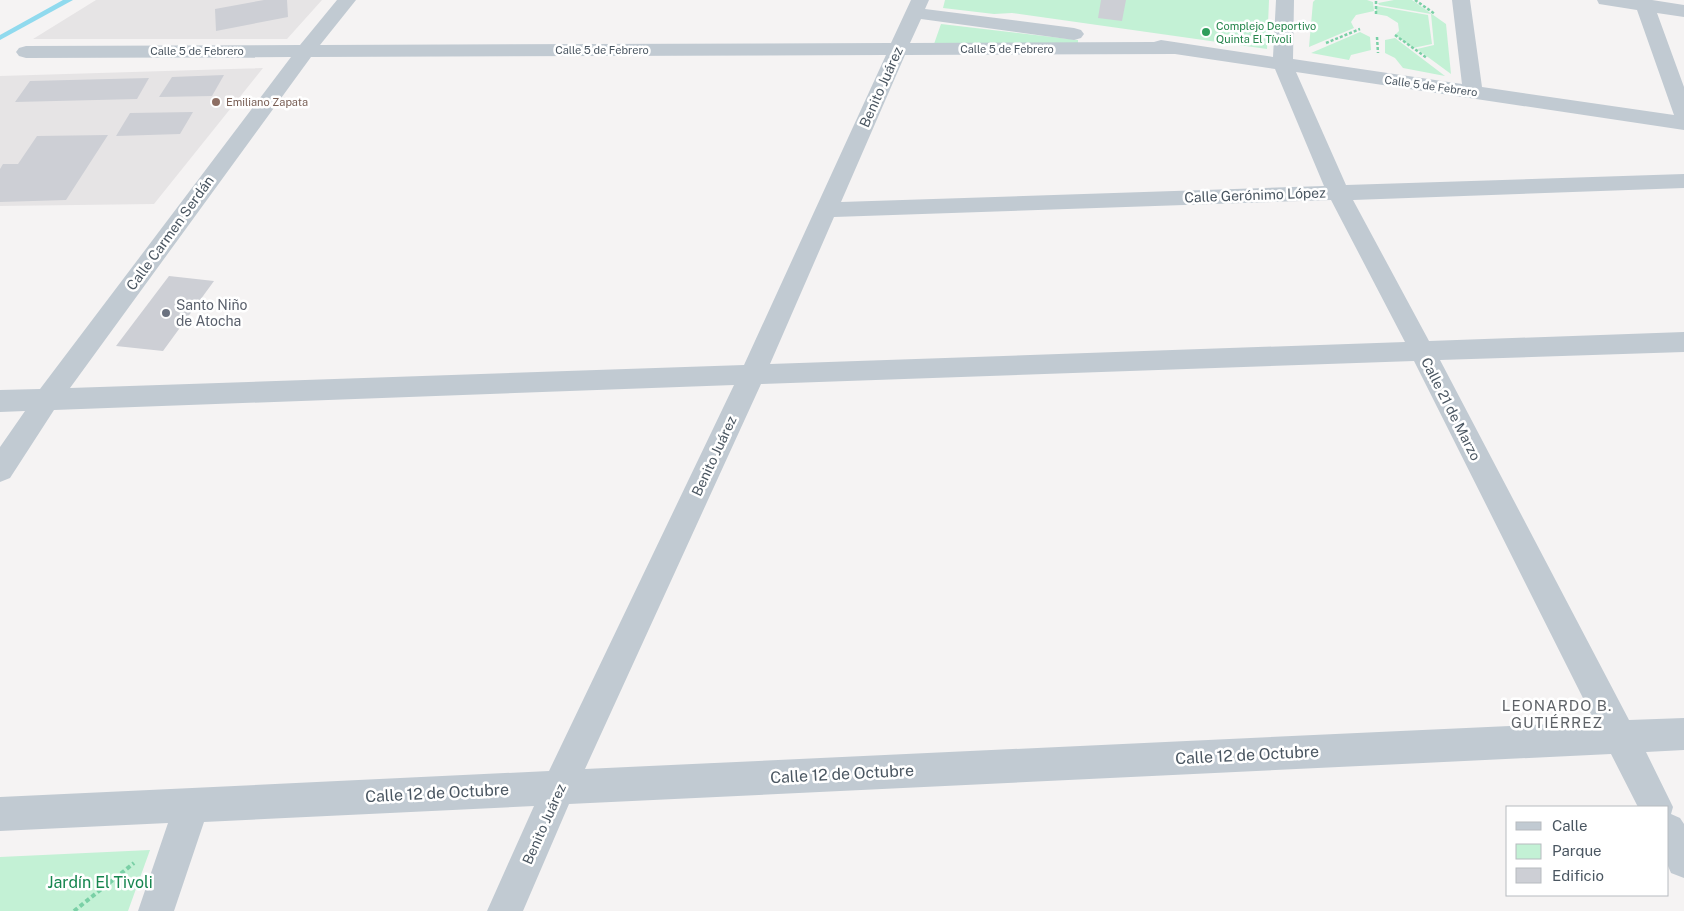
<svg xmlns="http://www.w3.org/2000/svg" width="1684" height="911" font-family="'Public Sans',sans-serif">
<rect width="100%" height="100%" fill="#f5f3f3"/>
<path fill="#e6e4e5" d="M 96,0 L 322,0 L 287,39 L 33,39 Z
M 263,68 L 154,204 L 0,206 L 0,76 Z"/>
<path fill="#c3f1d5" d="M 945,0 L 1269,0 L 1267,49 L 1012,13 L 994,14 L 943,8 Z
M 1315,0 L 1367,0 L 1373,2 L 1374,11 L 1356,15 L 1351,22 L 1354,28 L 1309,47 L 1313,2 Z
M 1394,0 L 1412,0 L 1446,24 L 1451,74 L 1417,49 L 1434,45 L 1431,14 L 1379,5 L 1378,3 Z
M 1376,6 L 1428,15 L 1432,44 L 1413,48 L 1395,35 L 1399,31 L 1398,23 L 1387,16 L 1376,14 Z
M 941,24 L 1078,40 L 1078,44 L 934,44 Z
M 1360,32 L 1370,37 L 1371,50 L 1351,55 L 1349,60 L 1311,53 Z
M 1395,38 L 1445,76 L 1403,68 L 1395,58 L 1385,53 L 1385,40 Z
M 150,850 L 128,911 L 0,911 L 0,857 Z"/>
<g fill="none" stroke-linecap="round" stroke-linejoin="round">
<path fill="#90daee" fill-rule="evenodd" d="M 63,0 L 73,0 L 0,40 L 0,35 Z"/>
</g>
<path fill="#cdcfd5" d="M 264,0 L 287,0 L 288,17 L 216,31 L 215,9 Z
M 1101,0 L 1126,0 L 1122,21 L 1098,18 Z
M 224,75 L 212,96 L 159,97 L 172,77 Z
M 149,78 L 137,99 L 15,102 L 30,81 Z
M 193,112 L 180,134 L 116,136 L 130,113 Z
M 108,135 L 66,200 L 0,202 L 0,169 L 3,164 L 18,164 L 37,136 Z
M 169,276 L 214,281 L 163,351 L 116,346 Z"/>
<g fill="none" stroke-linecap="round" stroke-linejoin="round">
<path stroke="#7ad0a6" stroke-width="2.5" stroke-dasharray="3 2" stroke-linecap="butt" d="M 1415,0 L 1435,14
M 1376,1 L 1376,14
M 1395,35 L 1427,58
M 1377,37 L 1378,53
M 1326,43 L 1360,29"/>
<path stroke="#7ad0a6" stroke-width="4" stroke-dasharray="4.5 3" stroke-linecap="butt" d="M 74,911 L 134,863"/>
<path fill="#c1cad2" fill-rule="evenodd" d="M 337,0 L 356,0 L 320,45 L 891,43 L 911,0 L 929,0 L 925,9 L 1074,28 L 1081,30 L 1084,34 L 1081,38 L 1074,40 L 921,19 L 910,43 L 1154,42 L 1161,40 L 1273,57 L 1276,0 L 1294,0 L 1293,59 L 1462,84 L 1452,0 L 1470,0 L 1482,87 L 1674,115 L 1637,10 L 1599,4 L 1597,0 L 1652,0 L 1684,5 L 1684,17 L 1657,13 L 1684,87 L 1684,130 L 1296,72 L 1346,185 L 1684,174 L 1684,188 L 1353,200 L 1429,341 L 1684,332 L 1684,352 L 1440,360 L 1629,720 L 1684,718 L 1684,750 L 1646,752 L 1673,807 L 1671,814 L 1680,818 L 1684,824 L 1684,878 L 1671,873 L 1668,866 L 1668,807 L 1638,807 L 1611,754 L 569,804 L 523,911 L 487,911 L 534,806 L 204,822 L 174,911 L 138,911 L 168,823 L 0,831 L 0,797 L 549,771 L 734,385 L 54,410 L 10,478 L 0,482 L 0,447 L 25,411 L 0,412 L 0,390 L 40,389 L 291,57 L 26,58 L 19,56 L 16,52 L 19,48 L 26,46 L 300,45 ZM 1175,54 L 1275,69 L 1324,186 L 841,202 L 905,55 ZM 886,55 L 744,365 L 70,388 L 311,57 ZM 1331,200 L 1405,342 L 770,364 L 834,217 ZM 1414,361 L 1595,722 L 585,769 L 761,384 Z"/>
</g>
<circle fill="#2e9e5b" stroke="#fff" stroke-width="2" cx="1206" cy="32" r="5"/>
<circle fill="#8d6e63" stroke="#fff" stroke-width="2" cx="216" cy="102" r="5"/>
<circle fill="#6b7280" stroke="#fff" stroke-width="2" cx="166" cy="313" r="5"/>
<g text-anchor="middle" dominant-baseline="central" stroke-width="5" stroke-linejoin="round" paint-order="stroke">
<g font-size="11" fill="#27864d" stroke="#fff" text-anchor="start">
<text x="1216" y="26">Complejo Deportivo<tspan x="1216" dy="13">Quinta El Tívoli</tspan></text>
</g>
<g font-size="11" fill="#4a5661" stroke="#fff">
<text x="1007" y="49">Calle 5 de Febrero</text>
<text x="602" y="50">Calle 5 de Febrero</text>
<text x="197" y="51">Calle 5 de Febrero</text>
<text transform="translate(1431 86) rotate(8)">Calle 5 de Febrero</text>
</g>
<g font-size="11" fill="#785e54" stroke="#fff" text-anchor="start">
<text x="226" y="102">Emiliano Zapata</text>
</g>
<g font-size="14" fill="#4a5661" stroke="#fff">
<text transform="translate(881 87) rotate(-66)">Benito Juárez</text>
<text transform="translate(1255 195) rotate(-2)">Calle Gerónimo López</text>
<text transform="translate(170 233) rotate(-54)">Calle Carmen Serdán</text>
<text transform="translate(1451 409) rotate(63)">Calle 21 de Marzo</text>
<text transform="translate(714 456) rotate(-65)">Benito Juárez</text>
<text transform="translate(544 824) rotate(-66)">Benito Juárez</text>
</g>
<g font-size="14" fill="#5b616d" stroke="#fff" text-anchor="start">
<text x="176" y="305">Santo Niño<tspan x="176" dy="16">de Atocha</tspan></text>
</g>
<g font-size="15" letter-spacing="1" fill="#5f6368" stroke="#fff">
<text x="1557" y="705">LEONARDO B.<tspan x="1557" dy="17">GUTIÉRREZ</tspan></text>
</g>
<g font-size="16" fill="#4a5661" stroke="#fff">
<text transform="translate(1247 755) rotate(-3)">Calle 12 de Octubre</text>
<text transform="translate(842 774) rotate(-3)">Calle 12 de Octubre</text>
<text transform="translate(437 793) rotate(-3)">Calle 12 de Octubre</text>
</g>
<g font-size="16" fill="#17864f" stroke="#fff">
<text x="100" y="882">Jardín El Tivoli</text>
</g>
</g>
<rect x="1506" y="806" width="162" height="90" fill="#ffffff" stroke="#b7bbc0"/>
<rect x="1516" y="822" width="25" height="8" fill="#c1cad2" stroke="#b7bbc0"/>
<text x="1552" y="831" font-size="15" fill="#4a5661">Calle</text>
<rect x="1516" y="844" width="25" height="15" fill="#c3f1d5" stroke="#b7bbc0"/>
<text x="1552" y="856" font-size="15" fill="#4a5661">Parque</text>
<rect x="1516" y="868" width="25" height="15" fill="#cdcfd5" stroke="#b7bbc0"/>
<text x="1552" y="881" font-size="15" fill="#4a5661">Edificio</text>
</svg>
